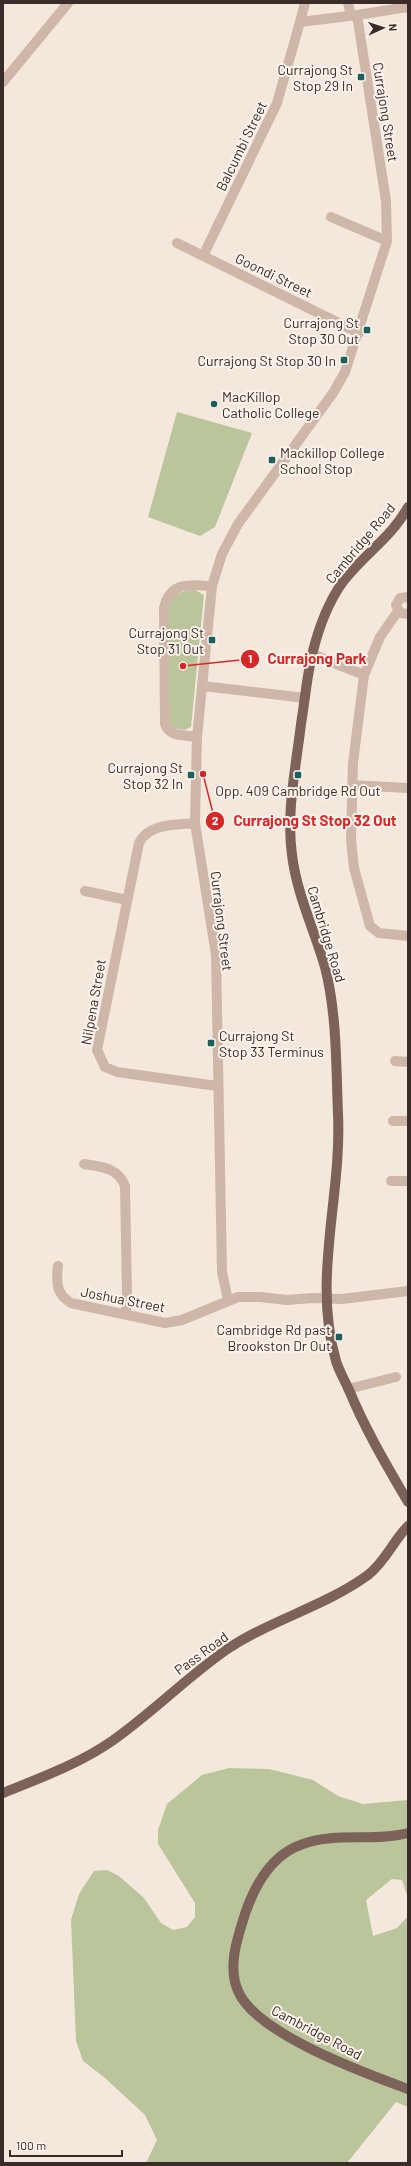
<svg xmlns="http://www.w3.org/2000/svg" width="411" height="2166" font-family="Barlow,sans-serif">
<rect width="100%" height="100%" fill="#f4e8dd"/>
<path fill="#bac59c" d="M 177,412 L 252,433 L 215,527 L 200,536 L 148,517 Z
M 195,590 L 204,595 L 191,727 L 185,730 L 172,728 L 169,722 L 169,611 C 170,594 181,591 195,590 Z
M 229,1768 L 269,1769 L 313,1780 L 338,1796 L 363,1804 L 408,1800 L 408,1898 L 402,1880 L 392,1879 L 366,1900 L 373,1936 L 397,1928 L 408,1916 L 408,2107 L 396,2102 L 347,2163 L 146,2163 L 157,2140 L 145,2115 L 105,2078 L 83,2061 L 76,2041 L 71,1920 L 79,1894 L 94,1871 L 107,1870 L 119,1876 L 144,1898 L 161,1923 L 173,1930 L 187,1927 L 195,1917 L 195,1903 L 158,1844 L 158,1830 L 167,1804 L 202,1775 Z"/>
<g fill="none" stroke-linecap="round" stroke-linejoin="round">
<path stroke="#ceb6a8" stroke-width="10" d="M 348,3 L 351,16
M 300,22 L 305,3
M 3,82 L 68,3
M 331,217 L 387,241
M 177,243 L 359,333
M 203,256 L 277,103 L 300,22 L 357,15
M 408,597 L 400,598 L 396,605 L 400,613 L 408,614
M 398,611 L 380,637 L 364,675 L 353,763 L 351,840 L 354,868 L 370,926 L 379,933 L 408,936
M 312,654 L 364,675
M 203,686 L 305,698
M 197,737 C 186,735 168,737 165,724 L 164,608 C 170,581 190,585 212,586
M 352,785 L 408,788
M 195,823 C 176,825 149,823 139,843 L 97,1050 L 105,1067 L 117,1072 L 217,1086
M 85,891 L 127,900
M 395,1061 L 408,1062
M 393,1121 L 408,1121
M 84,1164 C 101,1167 118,1167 125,1186 L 127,1294 L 126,1315
M 391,1181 L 408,1181
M 58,1266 C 56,1282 56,1294 71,1303 L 165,1323 L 182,1320 L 238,1297 L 260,1297 L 287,1300 L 312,1298 L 342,1299 L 408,1291
M 228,1300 L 222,1272 L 216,955 L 195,823 L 197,737 L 212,586 L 222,554 L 238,524 L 333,393 L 345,372 L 387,241 L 386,201 L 357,15 L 408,7
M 348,1389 L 396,1377"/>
<path stroke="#7d6259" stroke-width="10" d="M 408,507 C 392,537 362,556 342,583 C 328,603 319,627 313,651 C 307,674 305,700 301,724 C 296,767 286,812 292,855 C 297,895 314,929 325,967 C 337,1014 336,1065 338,1114 C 342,1196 312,1279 336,1361 C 339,1371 345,1381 349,1390 C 365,1429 387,1466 408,1502
M 3,1793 C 40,1778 79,1764 112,1741 C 152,1713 186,1678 226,1650 C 270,1620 324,1607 368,1575 C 386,1561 393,1541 408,1526
M 408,1833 C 374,1842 336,1832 303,1844 C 272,1854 256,1883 246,1911 C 238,1936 227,1965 238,1991 C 256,2034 365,2073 408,2089"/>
</g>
<g fill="#1b5f5e" stroke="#fbf2eb" stroke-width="1.5">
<rect x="357" y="73" width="8" height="8" rx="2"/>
<rect x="363" y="326" width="8" height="8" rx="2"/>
<rect x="340" y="356" width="8" height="8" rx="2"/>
<circle cx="214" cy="404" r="4"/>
<rect x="268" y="456" width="8" height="8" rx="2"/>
<rect x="208" y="636" width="8" height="8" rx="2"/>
<rect x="187" y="771" width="8" height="8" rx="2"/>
<rect x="294" y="771" width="8" height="8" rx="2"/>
<rect x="207" y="1039" width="8" height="8" rx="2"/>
<rect x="335" y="1333" width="8" height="8" rx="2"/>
</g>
<g text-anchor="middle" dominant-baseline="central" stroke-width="4" stroke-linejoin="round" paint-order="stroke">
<g font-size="14" fill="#3a2d29" stroke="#fbf2eb" text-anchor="end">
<text x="353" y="69">Currajong St<tspan x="353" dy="16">Stop 29 In</tspan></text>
<text x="359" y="322">Currajong St<tspan x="359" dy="16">Stop 30 Out</tspan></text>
<text x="336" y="360">Currajong St Stop 30 In</text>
<text x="222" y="396" text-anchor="start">MacKillop<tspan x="222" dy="16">Catholic College</tspan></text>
<text x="280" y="452" text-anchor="start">Mackillop College<tspan x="280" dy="16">School Stop</tspan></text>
<text x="204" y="632">Currajong St<tspan x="204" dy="16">Stop 31 Out</tspan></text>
<text x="183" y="767">Currajong St<tspan x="183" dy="16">Stop 32 In</tspan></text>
<text x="298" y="790" text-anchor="middle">Opp. 409 Cambridge Rd Out</text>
<text x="219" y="1035" text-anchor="start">Currajong St<tspan x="219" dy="16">Stop 33 Terminus</tspan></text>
<text x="331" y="1329">Cambridge Rd past<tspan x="331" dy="16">Brookston Dr Out</tspan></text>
</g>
<g font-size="14" fill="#3a2d29" stroke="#fbf2eb">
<text transform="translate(386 112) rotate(81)">Currajong Street</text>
<text transform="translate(241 146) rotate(-64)">Balcumbi Street</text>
<text transform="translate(274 275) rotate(26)">Goondi Street</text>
<text transform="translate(360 543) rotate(-50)">Cambridge Road</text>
<text transform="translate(222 921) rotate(83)">Currajong Street</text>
<text transform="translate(327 934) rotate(73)">Cambridge Road</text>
<text transform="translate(93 1002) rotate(-80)">Nilpena Street</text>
<text transform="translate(123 1299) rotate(11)">Joshua Street</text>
<text transform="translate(201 1653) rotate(-36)">Pass Road</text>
<text transform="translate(317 2032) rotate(28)">Cambridge Road</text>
</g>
</g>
<path fill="none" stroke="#d62828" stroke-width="1.5" d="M183 666L250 659M203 774L215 821"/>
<g fill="#d62828" stroke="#fbf2eb" stroke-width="1.5">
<circle cx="183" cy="666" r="4"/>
<circle cx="203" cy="774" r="4"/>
<circle cx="250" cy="659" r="10"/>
<circle cx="215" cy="821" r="10"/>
</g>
<g font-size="12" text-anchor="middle" font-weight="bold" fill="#fff">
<text x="250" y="663">1</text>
<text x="215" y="825">2</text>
</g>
<g font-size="15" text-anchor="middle" font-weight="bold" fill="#d62828" stroke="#fbf2eb" stroke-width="4" stroke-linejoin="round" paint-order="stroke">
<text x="317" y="664">Currajong Park</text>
<text x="315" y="826">Currajong St Stop 32 Out</text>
</g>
<rect width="411" height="2166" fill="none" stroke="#3a2d29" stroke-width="8"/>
<g transform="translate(383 28) rotate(87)" stroke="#fbf2eb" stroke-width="3" paint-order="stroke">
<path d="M0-3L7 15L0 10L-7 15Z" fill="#3a2d29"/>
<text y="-6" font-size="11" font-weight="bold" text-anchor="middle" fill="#3a2d29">N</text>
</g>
<path d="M10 2150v6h112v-6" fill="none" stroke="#3a2d29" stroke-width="2"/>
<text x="16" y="2150" font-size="12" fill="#3a2d29" stroke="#fbf2eb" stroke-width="3" paint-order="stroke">100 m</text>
</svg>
